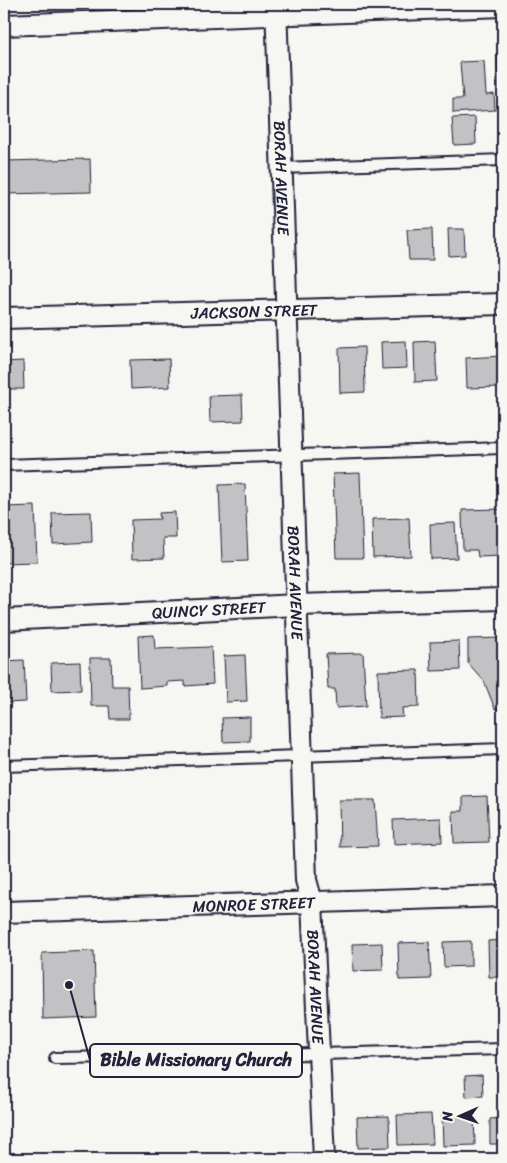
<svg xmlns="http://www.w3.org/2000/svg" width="507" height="1163" font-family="Sriracha,sans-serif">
<rect width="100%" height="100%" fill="#f6f6f2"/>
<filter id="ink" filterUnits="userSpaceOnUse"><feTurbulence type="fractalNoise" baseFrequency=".02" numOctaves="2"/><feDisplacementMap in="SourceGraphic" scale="10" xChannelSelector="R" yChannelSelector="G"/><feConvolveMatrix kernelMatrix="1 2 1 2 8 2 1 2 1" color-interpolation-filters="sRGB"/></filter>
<g filter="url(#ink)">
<path fill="#c2c2c4" stroke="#22223b" d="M 503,52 L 503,91 L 498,91 L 497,53 Z
M 484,61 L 486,95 L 494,94 L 495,110 L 453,113 L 453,99 L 463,99 L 460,62 Z
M 475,117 L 476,144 L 454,145 L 452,118 Z
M 90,159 L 91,192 L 4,194 L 4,161 Z
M 432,229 L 433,260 L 409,260 L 407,230 Z
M 448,229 L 464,229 L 465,255 L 449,256 Z
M 406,341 L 407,368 L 382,369 L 381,342 Z
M 435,341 L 437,381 L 415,382 L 414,342 Z
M 364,347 L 365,392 L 340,393 L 339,348 Z
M 503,356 L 503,387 L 467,388 L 466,358 Z
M 169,359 L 170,387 L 131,389 L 130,360 Z
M 23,361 L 24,389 L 4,389 L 4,362 Z
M 242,395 L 243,421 L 210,422 L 209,396 Z
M 360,473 L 363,558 L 336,558 L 333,474 Z
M 245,484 L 248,561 L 222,562 L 219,485 Z
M 35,506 L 37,562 L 4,563 L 4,507 Z
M 501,509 L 503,556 L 478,557 L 477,550 L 463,550 L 462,510 Z
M 91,512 L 92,542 L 53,544 L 52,513 Z
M 175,512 L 176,538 L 163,538 L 164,558 L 132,559 L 131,520 L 160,519 L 159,513 Z
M 409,518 L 411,556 L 373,557 L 372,519 Z
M 455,523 L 457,558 L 431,559 L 430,524 Z
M 154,635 L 155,649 L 211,647 L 213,684 L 185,686 L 185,681 L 167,682 L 167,686 L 140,688 L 138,636 Z
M 502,638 L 503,709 L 495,709 L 484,681 L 468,663 L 468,639 Z
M 459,641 L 460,670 L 431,671 L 430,642 Z
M 363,653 L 366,706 L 336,708 L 335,689 L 328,689 L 326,654 Z
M 245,655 L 247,701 L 226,702 L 224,656 Z
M 90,658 L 111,658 L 112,686 L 128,686 L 129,719 L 110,719 L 109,706 L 91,706 Z
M 24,660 L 26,702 L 4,703 L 4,661 Z
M 80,662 L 81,690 L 52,691 L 51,663 Z
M 418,670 L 419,707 L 402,708 L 403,717 L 379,718 L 378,671 Z
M 250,717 L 250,741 L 223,742 L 222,718 Z
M 487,796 L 489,842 L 454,843 L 453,811 L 463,811 L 463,797 Z
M 339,800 L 375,800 L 378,846 L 340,847 Z
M 441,818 L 442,842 L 394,844 L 393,820 Z
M 503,940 L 503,977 L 489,977 L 488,941 Z
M 471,941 L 471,966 L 444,967 L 443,942 Z
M 429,942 L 431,979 L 399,980 L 398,943 Z
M 382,943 L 383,970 L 353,971 L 352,944 Z
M 94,951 L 96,1017 L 43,1019 L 42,953 Z
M 482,1075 L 483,1096 L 466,1097 L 465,1076 Z
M 431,1114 L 433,1144 L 398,1145 L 397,1115 Z
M 474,1114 L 475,1145 L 443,1146 L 442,1115 Z
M 389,1116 L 390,1147 L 358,1148 L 357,1117 Z
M 503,1118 L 503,1144 L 490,1144 L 490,1119 Z"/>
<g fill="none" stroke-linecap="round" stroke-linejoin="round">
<g stroke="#22223b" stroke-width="14">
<path id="service" d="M 281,168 L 503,160
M 4,465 L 503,448
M 4,766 L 503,749
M 55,1058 L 320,1054 L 503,1049"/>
</g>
<g stroke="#22223b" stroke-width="24">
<g id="minor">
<path id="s1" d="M 276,4 L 306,880 L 312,902 L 324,1159"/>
<path d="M 4,25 L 503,6"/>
<path id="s2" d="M 4,318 L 503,304"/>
<path id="s3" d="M 4,620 L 297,605 L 503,599"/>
<path id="s4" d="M 4,912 L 503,896"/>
</g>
</g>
<use href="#service" stroke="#f6f6f2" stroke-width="10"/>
<use href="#minor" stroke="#f6f6f2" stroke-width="20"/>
</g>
</g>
<g text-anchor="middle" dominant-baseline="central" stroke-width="5" stroke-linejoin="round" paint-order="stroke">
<g font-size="16" fill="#22223b" stroke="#f6f6f2">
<text stroke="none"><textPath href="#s1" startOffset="174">BORAH AVENUE</textPath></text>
<text stroke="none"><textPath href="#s2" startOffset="250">JACKSON STREET</textPath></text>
<text stroke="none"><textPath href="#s1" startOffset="579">BORAH AVENUE</textPath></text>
<text stroke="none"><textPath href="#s3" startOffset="205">QUINCY STREET</textPath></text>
<text stroke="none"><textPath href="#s4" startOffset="250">MONROE STREET</textPath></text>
<text stroke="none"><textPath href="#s1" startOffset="984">BORAH AVENUE</textPath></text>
</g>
</g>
<path fill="none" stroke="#22223b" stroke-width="2" d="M69 985L90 1060"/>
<circle fill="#22223b" stroke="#f6f6f2" stroke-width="2" cx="69" cy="985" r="5"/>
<rect fill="#f6f6f2" stroke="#22223b" stroke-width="2" x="90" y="1044" width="212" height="33" rx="5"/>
<g font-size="18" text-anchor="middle" font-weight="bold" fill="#22223b">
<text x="196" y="1066">Bible Missionary Church</text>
</g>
<rect width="507" height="1163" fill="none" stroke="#f6f6f2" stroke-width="20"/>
<rect x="10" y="10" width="487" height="1143" fill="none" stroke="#22223b" stroke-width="2" filter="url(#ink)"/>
<g transform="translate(460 1116) rotate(268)" stroke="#f6f6f2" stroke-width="4" paint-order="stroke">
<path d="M0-4L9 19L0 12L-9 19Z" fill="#22223b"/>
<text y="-8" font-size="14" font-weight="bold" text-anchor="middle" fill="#22223b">N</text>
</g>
</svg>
